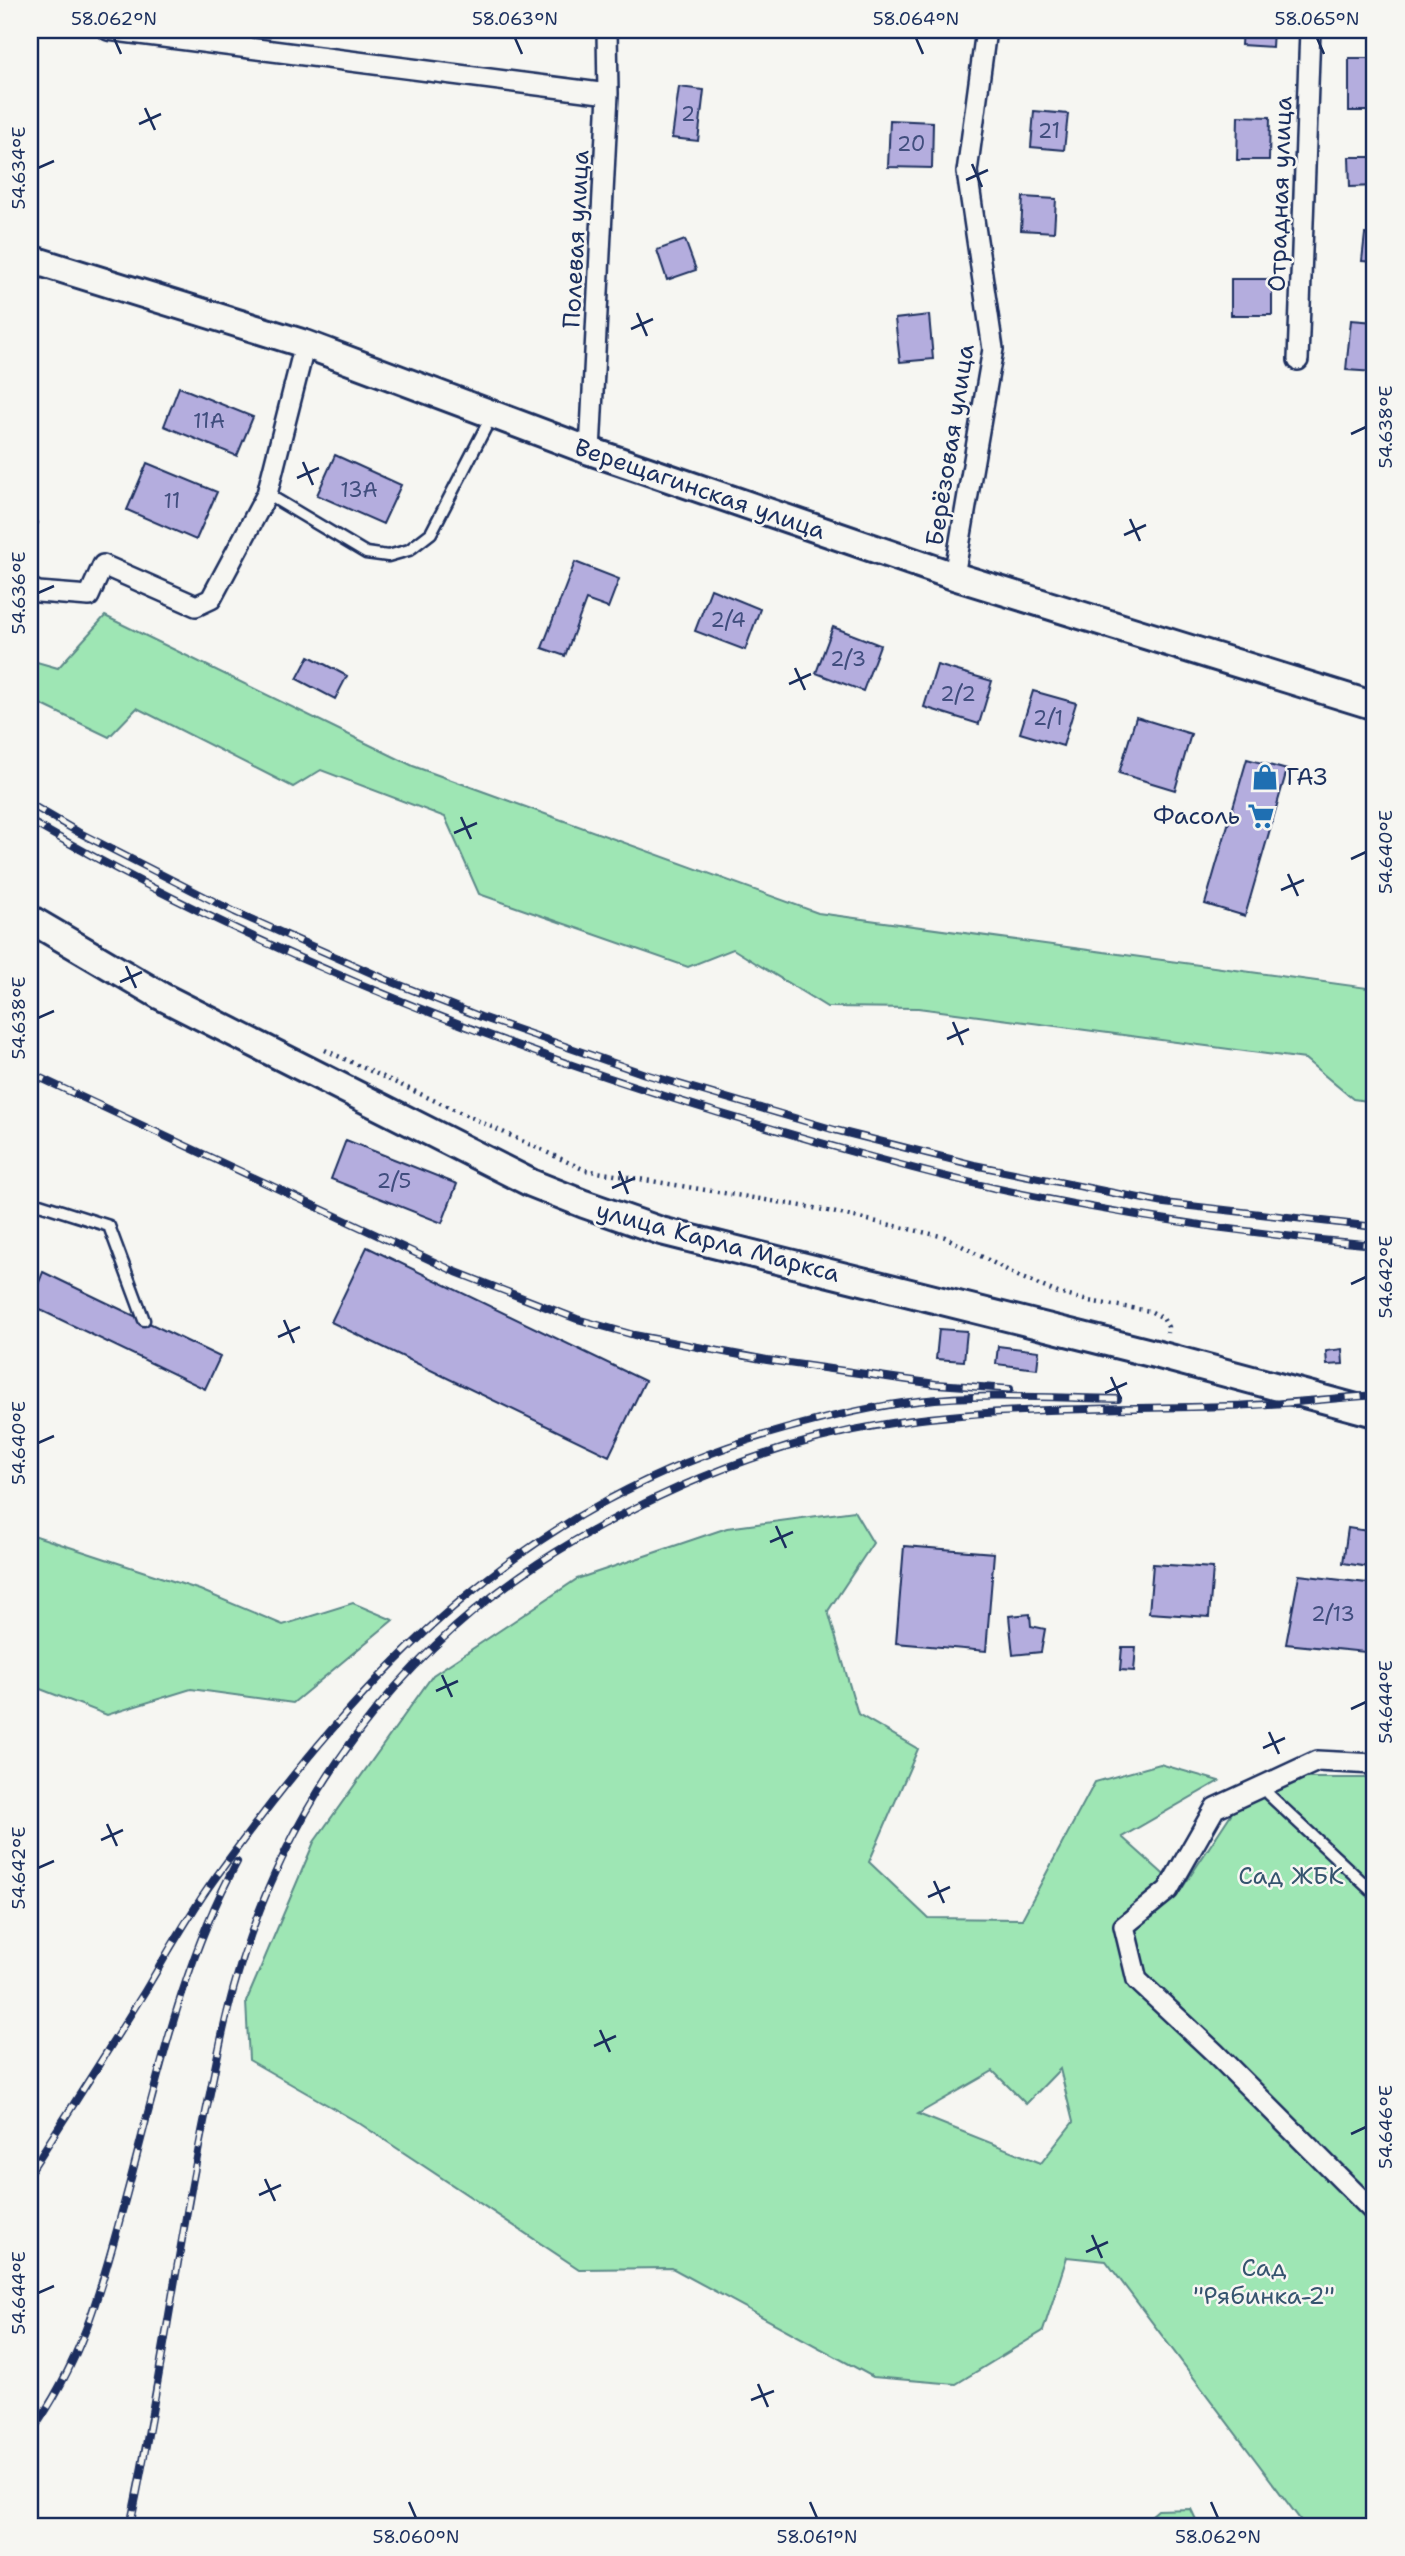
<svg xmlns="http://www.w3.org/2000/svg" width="1405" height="2556" font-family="'Shantell Sans',sans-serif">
<rect width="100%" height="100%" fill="#f6f6f2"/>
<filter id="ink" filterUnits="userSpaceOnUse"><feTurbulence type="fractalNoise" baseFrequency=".0143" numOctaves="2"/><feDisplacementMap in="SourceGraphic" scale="14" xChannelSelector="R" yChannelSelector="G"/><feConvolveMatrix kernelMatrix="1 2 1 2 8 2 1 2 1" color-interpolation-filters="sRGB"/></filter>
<g filter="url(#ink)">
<path fill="#9ee6b4" stroke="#5c8a89" stroke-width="2" fill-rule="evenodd" d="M 105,616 L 413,766 L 818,913 L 1375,989 L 1375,1102 L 1353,1099 L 1305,1059 L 918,1008 L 827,1007 L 733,949 L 688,967 L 479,894 L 445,817 L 321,770 L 293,787 L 137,708 L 109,737 L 30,699 L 30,660 L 58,668 Z
M 854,1511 L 873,1543 L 828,1611 L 858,1714 L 918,1749 L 869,1862 L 928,1918 L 1022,1919 L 1095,1782 L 1160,1764 L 1219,1781 L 1122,1837 L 1181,1890 L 1235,1808 L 1302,1778 L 1375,1778 L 1375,2526 L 1305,2526 L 1106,2261 L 1067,2257 L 1043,2331 L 956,2384 L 873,2377 L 672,2268 L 579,2269 L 359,2123 L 249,2060 L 246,2002 L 314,1842 L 433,1675 L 577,1579 L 727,1528 ZM 1060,2069 L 1073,2122 L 1041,2163 L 918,2114 L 993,2071 L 1026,2104 Z
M 30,1534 L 200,1590 L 283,1625 L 353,1603 L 393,1620 L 293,1703 L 191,1689 L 107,1715 L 30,1685 Z
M 1191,2509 L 1199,2526 L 1139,2526 L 1158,2510 Z"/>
<path fill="#b4adde" stroke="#1b2f5e" stroke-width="2" d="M 1242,30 L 1273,30 L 1272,47 L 1241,45 Z
M 1349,58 L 1375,58 L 1375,111 L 1349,111 Z
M 679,87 L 704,90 L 698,141 L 672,138 Z
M 1034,111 L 1068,114 L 1064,150 L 1031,147 Z
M 1238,116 L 1270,117 L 1269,160 L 1237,160 Z
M 890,120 L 933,122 L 932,168 L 888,167 Z
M 1349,157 L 1375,157 L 1375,186 L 1350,187 Z
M 1023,197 L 1056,199 L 1054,232 L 1021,230 Z
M 1365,234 L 1375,235 L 1375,262 L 1362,261 Z
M 685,240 L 696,270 L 667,280 L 657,250 Z
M 1231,279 L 1272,279 L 1272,315 L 1231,315 Z
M 929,315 L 933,359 L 900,362 L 895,319 Z
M 1351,320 L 1375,322 L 1375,372 L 1346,370 Z
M 179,387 L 253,417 L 237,456 L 164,426 Z
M 335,455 L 401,485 L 383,524 L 317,495 Z
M 147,463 L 217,492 L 196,540 L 127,510 Z
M 30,519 L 38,523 L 30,540 Z
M 575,562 L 619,579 L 608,608 L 586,600 L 565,656 L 542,648 Z
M 711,589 L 760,609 L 745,650 L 695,631 Z
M 833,627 L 880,645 L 863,691 L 816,673 Z
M 309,656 L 347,676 L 335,699 L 297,679 Z
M 937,665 L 992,681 L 979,724 L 924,707 Z
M 1033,691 L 1076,703 L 1063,746 L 1020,733 Z
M 1136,717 L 1191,734 L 1175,790 L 1119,773 Z
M 1247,759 L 1287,770 L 1245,916 L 1205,904 Z
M 346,1140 L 457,1184 L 442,1223 L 331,1179 Z
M 367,1247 L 645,1381 L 609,1456 L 331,1322 Z
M 43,1272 L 220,1357 L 205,1389 L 30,1305 Z
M 939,1329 L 967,1331 L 964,1361 L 936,1359 Z
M 998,1346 L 1039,1351 L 1037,1369 L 996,1364 Z
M 1342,1349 L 1343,1364 L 1327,1365 L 1326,1351 Z
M 1348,1528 L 1375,1532 L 1375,1568 L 1343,1563 Z
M 904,1546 L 994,1553 L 986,1651 L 896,1643 Z
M 1153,1564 L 1213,1568 L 1209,1617 L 1149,1613 Z
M 1299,1575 L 1375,1584 L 1375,1653 L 1286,1644 Z
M 1030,1614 L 1031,1626 L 1045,1629 L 1041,1652 L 1013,1655 L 1009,1616 Z
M 1122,1647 L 1136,1647 L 1134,1671 L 1120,1670 Z"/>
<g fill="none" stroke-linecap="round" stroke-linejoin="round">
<g stroke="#1b2f5e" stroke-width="15">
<path id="lane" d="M 267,494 L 366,553 L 388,556 L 409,550 L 431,533 L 491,417
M 30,1201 L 109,1226 L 144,1320
M 1268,1794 L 1375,1894"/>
</g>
<g stroke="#1b2f5e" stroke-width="24">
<path id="street" d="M 108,30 L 608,94
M 1298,360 L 1310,30
M 590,451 L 608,94 L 607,30
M 954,576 L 993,349 L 967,172 L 986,30
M 30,588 L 38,592 L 89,596 L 103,565 L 196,606 L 211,599 L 267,494 L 305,344
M 1375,1764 L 1317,1761 L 1215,1808 L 1168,1890 L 1124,1926 L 1137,1980 L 1215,2053 L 1375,2213"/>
</g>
<g stroke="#1b2f5e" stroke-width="32">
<path id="secondary" d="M 30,259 L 305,344 L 590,451 L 954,576 L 1375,706
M 30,919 L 161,996 L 531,1183 L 584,1204 L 661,1231 L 1159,1355 L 1375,1413"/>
</g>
<path stroke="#1b2f5e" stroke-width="4.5" stroke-dasharray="2 5" stroke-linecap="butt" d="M 325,1050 L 585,1170 L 814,1208 L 945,1237 L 1020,1277 L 1058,1293 L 1088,1301 L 1150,1311 L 1163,1318 L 1168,1327 L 1167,1333"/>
<use href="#lane" stroke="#f6f6f2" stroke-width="10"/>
<use href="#street" stroke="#f6f6f2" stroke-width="19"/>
<use href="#secondary" stroke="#f6f6f2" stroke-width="26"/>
<g stroke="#1b2f5e" stroke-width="8">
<path id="rail" d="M 30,804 L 78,832 L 235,912 L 385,979 L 481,1017 L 645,1074 L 835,1130 L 974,1165 L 1164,1203 L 1375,1227
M 30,821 C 246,946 480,1040 719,1113 C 810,1140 901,1167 994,1188 C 1120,1215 1247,1234 1375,1245
M 30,1073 L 456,1272 L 577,1319 L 634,1335 L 767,1360 L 936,1384 L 1010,1389
M 30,2172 C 69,2112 107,2052 145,1991 C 167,1954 188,1916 213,1881 C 368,1667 523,1502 785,1429 C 828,1417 873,1406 918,1401 C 983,1393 1052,1398 1118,1399
M 30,2434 C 80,2364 99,2297 121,2215 C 153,2100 179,1967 237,1862
M 130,2526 C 161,2382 179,2236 210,2093 C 217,2058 224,2022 234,1987 C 287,1797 405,1639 576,1540 C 671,1485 777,1442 886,1424 C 999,1406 1115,1410 1229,1406 C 1278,1405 1326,1399 1375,1395"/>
</g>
<use href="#rail" stroke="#f6f6f2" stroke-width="5" stroke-dasharray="16" stroke-linecap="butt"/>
</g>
</g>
<path fill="none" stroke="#1b2f5e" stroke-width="2.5" d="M 114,38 L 121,54M 515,38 L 522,54M 916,38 L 923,54M 1317,38 L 1324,54M 145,108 L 155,130M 139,124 L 161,114M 972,164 L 982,187M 38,168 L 54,161M 966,180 L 988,170M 637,313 L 647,336M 631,329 L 653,319M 1351,434 L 1366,427M 303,462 L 313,485M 297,478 L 319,468M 1130,519 L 1140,541M 1124,535 L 1146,525M 38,593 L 54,586M 795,668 L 805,690M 789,684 L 811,674M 461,817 L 471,839M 454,833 L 477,823M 1351,859 L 1366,852M 1288,874 L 1298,896M 1281,890 L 1304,880M 126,966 L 136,988M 120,982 L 142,972M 38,1018 L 54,1011M 953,1022 L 963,1045M 947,1039 L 969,1029M 619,1171 L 628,1194M 612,1188 L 635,1178M 1351,1284 L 1366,1277M 284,1320 L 294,1343M 278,1337 L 300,1327M 1111,1377 L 1121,1399M 1105,1393 L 1127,1383M 38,1443 L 54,1436M 776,1526 L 786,1548M 770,1542 L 793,1532M 442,1675 L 452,1697M 436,1691 L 458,1681M 1351,1709 L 1366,1702M 1269,1732 L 1279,1754M 1263,1748 L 1285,1738M 107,1824 L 117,1846M 101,1840 L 123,1830M 38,1868 L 54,1861M 934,1881 L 944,1903M 928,1897 L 950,1887M 600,2030 L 610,2052M 594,2046 L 616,2036M 1351,2134 L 1366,2127M 265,2179 L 275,2201M 259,2195 L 281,2185M 1092,2235 L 1102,2258M 1086,2252 L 1108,2242M 38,2293 L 54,2286M 758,2384 L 768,2407M 751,2400 L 774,2391M 409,2502 L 416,2518M 810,2502 L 817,2518M 1211,2502 L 1218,2518"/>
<defs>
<g id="shop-bare" transform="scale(2.1)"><path d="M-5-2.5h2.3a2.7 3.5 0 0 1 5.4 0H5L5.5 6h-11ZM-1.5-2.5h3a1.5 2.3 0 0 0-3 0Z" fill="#1f6fb2" stroke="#f6f6f2" stroke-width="2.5" paint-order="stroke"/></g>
<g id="supermarket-bare" transform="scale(2.1)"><path d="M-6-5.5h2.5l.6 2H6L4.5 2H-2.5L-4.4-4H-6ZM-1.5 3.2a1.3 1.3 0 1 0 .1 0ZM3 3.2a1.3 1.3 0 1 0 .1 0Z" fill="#1f6fb2" stroke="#f6f6f2" stroke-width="2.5" paint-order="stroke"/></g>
</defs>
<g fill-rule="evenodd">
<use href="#shop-bare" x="1265" y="777"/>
<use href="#supermarket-bare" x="1261" y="816"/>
</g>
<g text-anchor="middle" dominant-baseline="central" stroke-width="5" stroke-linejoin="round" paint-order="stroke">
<g font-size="21" fill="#414e7e">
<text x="688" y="114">2</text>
<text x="1049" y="131">21</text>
<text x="911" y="144">20</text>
<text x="209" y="421">11А</text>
<text x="359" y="490">13А</text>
<text x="172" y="501">11</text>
<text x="728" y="620">2/4</text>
<text x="848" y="659">2/3</text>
<text x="958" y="694">2/2</text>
<text x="1048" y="718">2/1</text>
<text x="394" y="1181">2/5</text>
<text x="1333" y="1614">2/13</text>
</g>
<g font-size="24" fill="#1b2f5e" stroke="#f6f6f2">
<text transform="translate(1280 194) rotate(-88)">Отрадная улица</text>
<text transform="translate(576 239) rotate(-87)">Полевая улица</text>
<text transform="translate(950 445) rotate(-81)">Берёзовая улица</text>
<text transform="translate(700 489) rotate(19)">Верещагинская улица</text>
<text transform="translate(718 1242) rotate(15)">улица Карла Маркса</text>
</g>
<g font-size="24" fill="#1b2f5e" stroke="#f6f6f2" text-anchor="start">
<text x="1286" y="777">ГАЗ</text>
<text x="1240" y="816" text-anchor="end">Фасоль</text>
</g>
<g font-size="24" fill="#35546f" stroke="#f6f6f2">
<text x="1291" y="1876">Сад ЖБК</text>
<text x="1264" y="2268">Сад<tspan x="1264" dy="28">"Рябинка-2"</tspan></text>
</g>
</g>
<rect width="1405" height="2556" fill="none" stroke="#f6f6f2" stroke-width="77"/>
<rect x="38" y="38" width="1328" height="2480" fill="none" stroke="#1b2f5e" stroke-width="2.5"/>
<g font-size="18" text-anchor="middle" fill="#1b2f5e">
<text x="114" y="25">58.062°N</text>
<text x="515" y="25">58.063°N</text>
<text x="916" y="25">58.064°N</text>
<text x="1317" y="25">58.065°N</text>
<text transform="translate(19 168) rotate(-90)" y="6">54.634°E</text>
<text transform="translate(1386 427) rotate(-90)" y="6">54.638°E</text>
<text transform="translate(19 593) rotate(-90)" y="6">54.636°E</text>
<text transform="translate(1386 852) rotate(-90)" y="6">54.640°E</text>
<text transform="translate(19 1018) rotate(-90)" y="6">54.638°E</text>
<text transform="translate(1386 1277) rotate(-90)" y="6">54.642°E</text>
<text transform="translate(19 1443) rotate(-90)" y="6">54.640°E</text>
<text transform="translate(1386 1702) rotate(-90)" y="6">54.644°E</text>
<text transform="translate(19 1868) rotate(-90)" y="6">54.642°E</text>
<text transform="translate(1386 2127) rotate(-90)" y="6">54.646°E</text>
<text transform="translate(19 2293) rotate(-90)" y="6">54.644°E</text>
<text x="416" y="2543">58.060°N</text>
<text x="817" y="2543">58.061°N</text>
<text x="1218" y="2543">58.062°N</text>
</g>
</svg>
